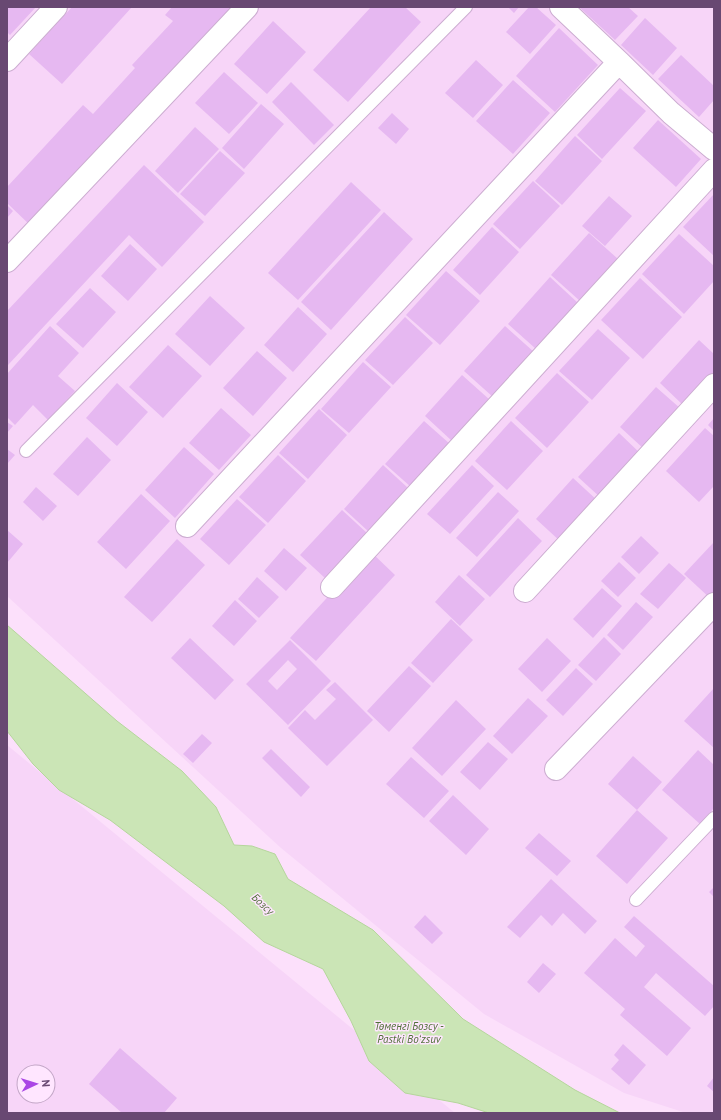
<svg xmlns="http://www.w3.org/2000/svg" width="721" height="1120" font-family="'PT Sans',sans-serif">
<rect width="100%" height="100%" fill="#fce0fb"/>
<path fill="#f7d5f8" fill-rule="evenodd" d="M 7,7 L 714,7 L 714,1113 L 686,1113 L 624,1093 L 484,1014 L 281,848 L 7,596 Z
M 7,745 L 455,1113 L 7,1113 ZM 24,1072 L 48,1072 L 48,1096 L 24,1096 Z"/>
<path fill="#cbe5b6" stroke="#b5d69c" d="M 7,625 L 117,721 L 182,771 L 216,807 L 234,845 L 252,846 L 275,854 L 288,879 L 373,930 L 463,1019 L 575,1090 L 620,1113 L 489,1113 L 458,1103 L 405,1093 L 369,1061 L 351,1021 L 323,969 L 264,942 L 224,906 L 110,820 L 59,790 L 33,764 L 7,731 Z"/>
<path fill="#e6b8f1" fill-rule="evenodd" d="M 7,7 L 36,7 L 10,35 L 7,32 Z
M 72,7 L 132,7 L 62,84 L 29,54 Z
M 172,7 L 235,7 L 32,227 L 7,203 L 7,187 L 83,105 L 93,114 L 135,68 L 132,65 L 173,21 L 165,15 Z
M 371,7 L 405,7 L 421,22 L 348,102 L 313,70 Z
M 508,7 L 519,7 L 514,13 Z
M 529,7 L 536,7 L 556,25 L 530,54 L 506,32 Z
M 579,7 L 628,7 L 638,16 L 615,40 Z
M 645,18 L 677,48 L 653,75 L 621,45 Z
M 273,21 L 306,52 L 267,94 L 234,64 Z
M 559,28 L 598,65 L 555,112 L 516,76 Z
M 681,55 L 714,86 L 714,100 L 699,117 L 658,79 Z
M 476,60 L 503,85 L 473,118 L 445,93 Z
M 224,72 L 258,103 L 229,134 L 195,103 Z
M 513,80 L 550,113 L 513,154 L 476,121 Z
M 291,82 L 334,125 L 314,145 L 272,102 Z
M 620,88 L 646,111 L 602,159 L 577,135 Z
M 261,104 L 284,124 L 244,169 L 222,148 Z
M 392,113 L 409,129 L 396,144 L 378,128 Z
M 658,120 L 701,159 L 676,187 L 633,148 Z
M 195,127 L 219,149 L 178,193 L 155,171 Z
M 575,136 L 602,161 L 562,205 L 535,181 Z
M 220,151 L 245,173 L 205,216 L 180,194 Z
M 144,165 L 204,222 L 162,267 L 129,235 L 8,365 L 7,363 L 7,311 Z
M 533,181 L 560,206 L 520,249 L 493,224 Z
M 351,182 L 381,210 L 298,300 L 268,273 Z
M 714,194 L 714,256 L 683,227 Z
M 609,196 L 632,216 L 605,246 L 582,226 Z
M 7,205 L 13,211 L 7,218 Z
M 384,212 L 413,239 L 331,330 L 301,302 Z
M 492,227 L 519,252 L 480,295 L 453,270 Z
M 589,233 L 618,259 L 580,301 L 551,275 Z
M 679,234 L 714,266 L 714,281 L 684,314 L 642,274 Z
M 130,244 L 157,269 L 128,301 L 101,276 Z
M 446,271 L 480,301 L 440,345 L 406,315 Z
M 550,277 L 578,303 L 536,349 L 508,324 Z
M 640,278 L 682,317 L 643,359 L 601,320 Z
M 90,288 L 116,312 L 83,348 L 56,324 Z
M 210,296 L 245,328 L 210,366 L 175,334 Z
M 298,307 L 327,334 L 293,372 L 264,345 Z
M 405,317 L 433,343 L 393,385 L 365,360 Z
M 50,326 L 79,353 L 58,376 L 75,391 L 48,420 L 33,405 L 15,425 L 7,417 L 7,374 Z
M 505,326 L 534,352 L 493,397 L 464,371 Z
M 598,329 L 630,358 L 592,400 L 559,371 Z
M 699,340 L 714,354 L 714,373 L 684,406 L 660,383 Z
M 168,345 L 202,376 L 163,418 L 129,387 Z
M 257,351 L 287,378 L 253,416 L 223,388 Z
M 363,362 L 391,387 L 349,433 L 321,409 Z
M 557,373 L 589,402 L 547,448 L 515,418 Z
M 462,375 L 490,400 L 452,441 L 425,416 Z
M 117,383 L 148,412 L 117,446 L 86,418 Z
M 656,387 L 681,409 L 644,449 L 620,427 Z
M 221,408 L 251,435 L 219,470 L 189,443 Z
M 319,409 L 347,435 L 308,479 L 279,453 Z
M 714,418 L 714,431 L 708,425 Z
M 424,421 L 450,444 L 411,487 L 385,464 Z
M 511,421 L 543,451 L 507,490 L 475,461 Z
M 7,422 L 13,426 L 7,433 Z
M 705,428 L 714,436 L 714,486 L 699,502 L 666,471 Z
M 619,433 L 641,454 L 601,498 L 578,477 Z
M 87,437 L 111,460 L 78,496 L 53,474 Z
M 184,447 L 214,474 L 175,518 L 145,490 Z
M 7,449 L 15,455 L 7,464 Z
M 278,455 L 306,481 L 268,523 L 239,497 Z
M 383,465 L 408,488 L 369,532 L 344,509 Z
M 472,465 L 494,486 L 450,534 L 427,514 Z
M 573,478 L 598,501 L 561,542 L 536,519 Z
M 36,487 L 57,506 L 43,521 L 23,502 Z
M 498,492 L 519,511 L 477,557 L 456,538 Z
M 141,494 L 170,521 L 126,569 L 97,542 Z
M 237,499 L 266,525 L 229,565 L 200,539 Z
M 342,510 L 367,533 L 326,579 L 300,555 Z
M 518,518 L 542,541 L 490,597 L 466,575 Z
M 7,530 L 23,544 L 7,563 Z
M 641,536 L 659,553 L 639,574 L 621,557 Z
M 177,539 L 205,565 L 152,622 L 124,597 Z
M 714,542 L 714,597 L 712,600 L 684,574 Z
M 284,548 L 307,568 L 286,591 L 264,571 Z
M 370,551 L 395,575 L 316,661 L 290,638 Z
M 619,562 L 636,578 L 618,597 L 601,581 Z
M 669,563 L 686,578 L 658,609 L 640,594 Z
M 459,575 L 485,599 L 460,626 L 435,602 Z
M 257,577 L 279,597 L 259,618 L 238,599 Z
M 602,588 L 622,606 L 593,638 L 573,619 Z
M 235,600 L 257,621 L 234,646 L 212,626 Z
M 636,602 L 653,617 L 623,650 L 607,635 Z
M 451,619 L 473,640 L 433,683 L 411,663 Z
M 604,637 L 621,654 L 596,681 L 578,665 Z
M 190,638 L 234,680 L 215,700 L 171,658 Z
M 547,638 L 571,661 L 542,692 L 518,669 Z
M 290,640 L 331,681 L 288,725 L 246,684 ZM 288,660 L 297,669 L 277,690 L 268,681 Z
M 409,666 L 431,686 L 389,732 L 367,711 Z
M 576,668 L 593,684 L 563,716 L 546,700 Z
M 335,682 L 373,720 L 327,766 L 288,728 L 305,710 L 315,720 L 336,699 L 326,690 Z
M 714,688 L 714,748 L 684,721 Z
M 528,698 L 548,716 L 512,754 L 493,736 Z
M 456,700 L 486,729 L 442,776 L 412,748 Z
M 202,734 L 212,743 L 193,763 L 183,754 Z
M 488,742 L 508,759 L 480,790 L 460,772 Z
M 271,749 L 310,787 L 301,797 L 262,758 Z
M 698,750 L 714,765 L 714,808 L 700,824 L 662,790 Z
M 633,756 L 662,782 L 637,810 L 608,784 Z
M 411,757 L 449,791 L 424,818 L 386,784 Z
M 453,795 L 489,829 L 466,855 L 429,821 Z
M 637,810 L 668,838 L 627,884 L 596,856 Z
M 539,833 L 571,861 L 557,876 L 525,848 Z
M 551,879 L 597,921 L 585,934 L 563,913 L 552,926 L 541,915 L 520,938 L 507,927 Z
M 714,887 L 714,897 L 709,892 Z
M 425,915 L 443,933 L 432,944 L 414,927 Z
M 634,916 L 714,986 L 714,1006 L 705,1016 L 656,973 L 644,987 L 691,1028 L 667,1056 L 620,1015 L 625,1009 L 584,973 L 615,938 L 636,957 L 645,946 L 624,927 Z
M 543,963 L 556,974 L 539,993 L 527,982 Z
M 623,1044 L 646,1065 L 629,1085 L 611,1069 L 619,1060 L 614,1055 Z
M 120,1048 L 177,1098 L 164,1113 L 122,1113 L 89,1084 Z
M 714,1077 L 714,1092 L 707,1086 Z"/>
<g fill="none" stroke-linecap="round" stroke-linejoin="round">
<g stroke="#ccadd1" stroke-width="14">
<path id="lane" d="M 26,451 L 466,7
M 636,900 L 714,818"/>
</g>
<g stroke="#ccadd1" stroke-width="24">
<path id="street" d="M 561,7 L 619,62 L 671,113 L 714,149
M 7,60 L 56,7
M 7,261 L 247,7
M 187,526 L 619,62
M 332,587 L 714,170
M 525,591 L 714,385
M 556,769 L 714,604"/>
</g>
<use href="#lane" stroke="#fff" stroke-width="12"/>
<use href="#street" stroke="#fff" stroke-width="22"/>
</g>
<g text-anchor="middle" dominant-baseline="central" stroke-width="3" stroke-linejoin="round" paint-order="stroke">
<g font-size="11" font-style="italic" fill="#51713a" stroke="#ffe6ff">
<text transform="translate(263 904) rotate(43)">Бозсу</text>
<text x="409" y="1026">Төменгі Бозсу -<tspan x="409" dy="13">Pastki Boʻzsuv</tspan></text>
</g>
</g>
<rect width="721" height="1120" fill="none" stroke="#684872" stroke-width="16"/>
<g transform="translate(36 1084) rotate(86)"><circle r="19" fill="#ffe6ff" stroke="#c3a7c7"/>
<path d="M0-3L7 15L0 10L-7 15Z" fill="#aa46e5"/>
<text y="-6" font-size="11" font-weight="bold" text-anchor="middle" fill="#684872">N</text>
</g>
</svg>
